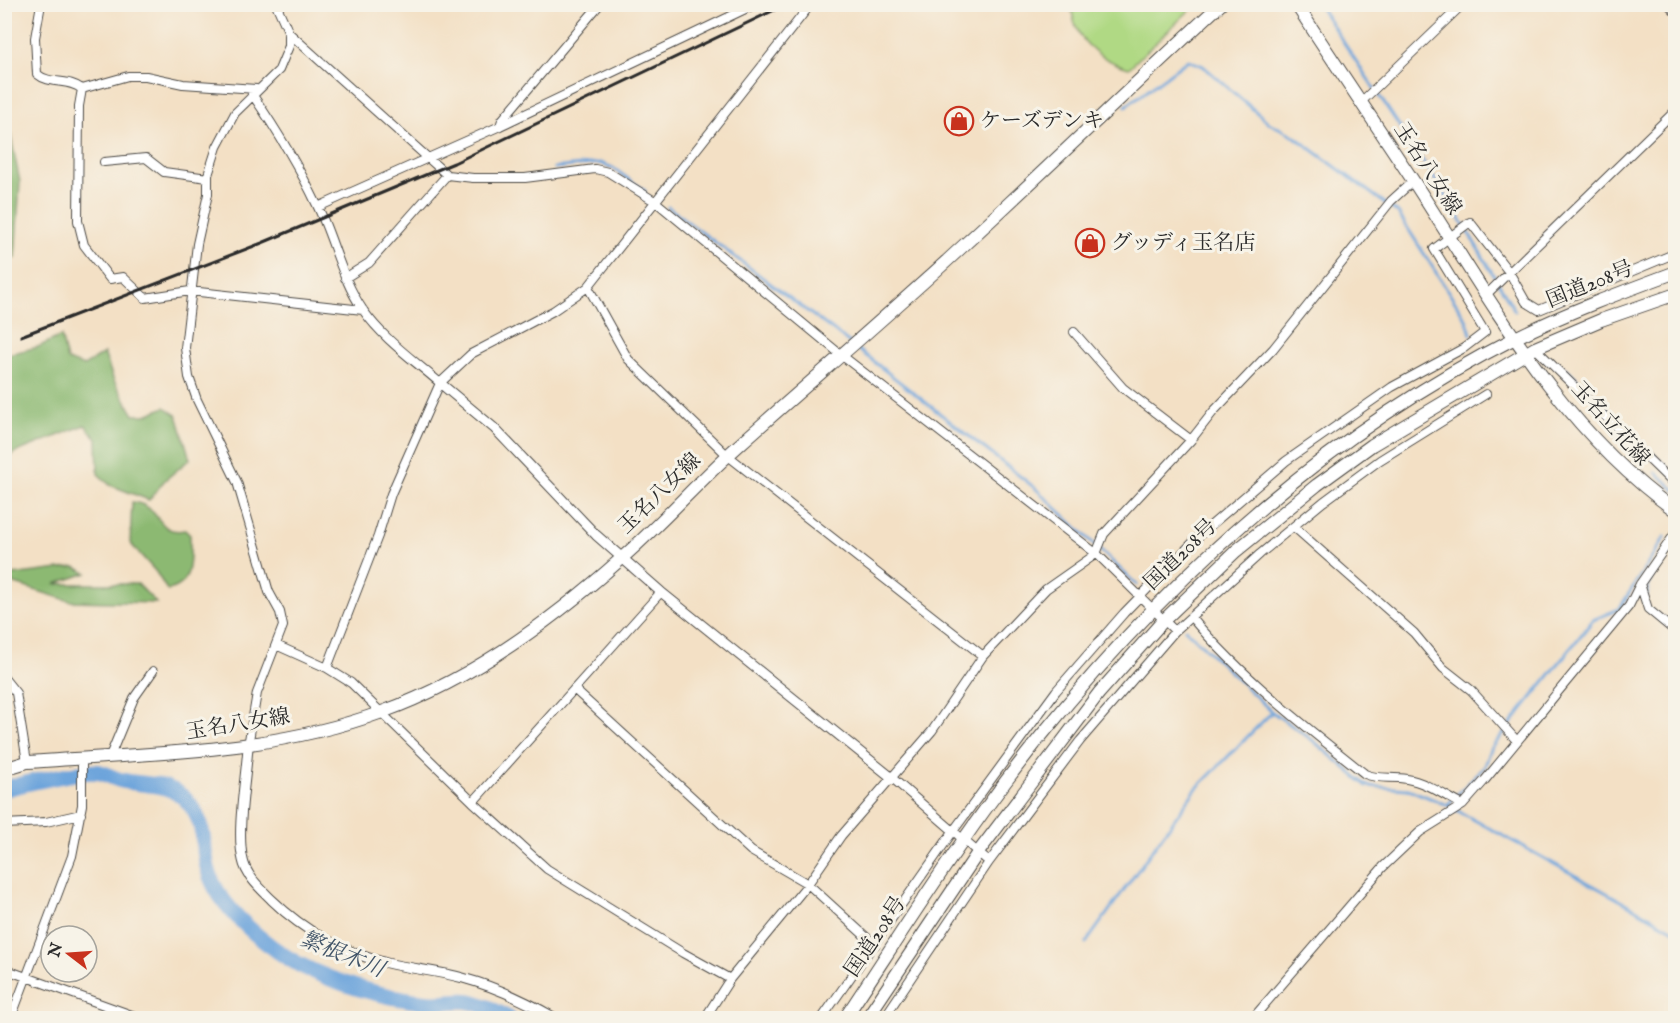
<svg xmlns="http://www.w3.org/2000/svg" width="1680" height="1023" font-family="'IM FELL English','Noto Serif JP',serif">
<rect width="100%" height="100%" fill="#f7f3e8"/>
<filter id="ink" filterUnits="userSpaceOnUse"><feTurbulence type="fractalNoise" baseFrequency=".0167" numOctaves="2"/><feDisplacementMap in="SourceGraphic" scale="12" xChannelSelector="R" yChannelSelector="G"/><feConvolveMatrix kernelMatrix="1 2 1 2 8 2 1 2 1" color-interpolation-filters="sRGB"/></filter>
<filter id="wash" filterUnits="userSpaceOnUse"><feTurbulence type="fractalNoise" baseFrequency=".008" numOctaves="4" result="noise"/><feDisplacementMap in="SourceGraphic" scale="24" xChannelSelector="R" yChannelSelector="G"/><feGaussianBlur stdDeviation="1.35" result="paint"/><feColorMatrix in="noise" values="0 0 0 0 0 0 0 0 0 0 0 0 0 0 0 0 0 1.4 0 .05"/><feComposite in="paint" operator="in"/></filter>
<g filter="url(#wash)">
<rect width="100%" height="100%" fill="#f3e0c5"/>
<path fill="#b0d984" stroke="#6e8258" stroke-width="1.5" d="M 1072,4 L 1195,4 L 1195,5 L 1129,68 C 1099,60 1071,38 1072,4 Z"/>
<path fill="#8cb972" stroke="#5c724e" stroke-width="1.5" d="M 4,103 L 20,182 L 15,258 L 5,263 Z
M 61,336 L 67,360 L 84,366 L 104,353 L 114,381 L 134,415 L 146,415 L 165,407 L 177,415 L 190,459 L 164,481 L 149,500 L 110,485 L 98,474 L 97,439 L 85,425 L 14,453 L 5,460 L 5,355 L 38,347 Z
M 132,502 C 163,505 155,536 185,530 L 190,535 C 190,556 194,587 167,590 L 156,572 L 130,543 Z
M 75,567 L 87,573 L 55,584 L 138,584 L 156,603 L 70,601 L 5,581 L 5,576 Z"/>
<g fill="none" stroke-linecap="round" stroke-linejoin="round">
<path stroke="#6da4db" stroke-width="3" d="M 1318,4 L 1452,205 L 1515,311
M 1126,106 L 1188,60 L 1203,66 L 1269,123 L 1291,134 L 1398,213 L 1467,321 L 1471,334
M 554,168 L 600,163 L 613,168 L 645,191
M 668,207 L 850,343
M 855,347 L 1035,488 L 1137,585
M 1566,368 L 1674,475
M 1656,472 L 1676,491
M 1647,595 C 1647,575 1664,558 1676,543
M 1185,629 L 1272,712 L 1311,739 L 1367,786 L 1408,789 L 1447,805 L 1676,931
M 1447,805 L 1485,766 L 1491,749 L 1593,620 L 1619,609 L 1665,537
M 1086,943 L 1196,789 L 1272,712"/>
<path stroke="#6da4db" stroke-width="16" d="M 4,789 C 22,784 82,770 98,772 C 105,773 112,778 120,780 C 143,786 169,781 187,801 C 207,823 201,844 208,869 C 217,907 267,947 300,965 C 340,985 382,997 426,1002 C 439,1004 453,1000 467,1001 C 482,1003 495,1011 508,1018"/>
</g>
</g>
<g filter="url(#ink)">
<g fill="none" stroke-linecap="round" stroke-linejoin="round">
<g stroke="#494642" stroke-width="10">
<path id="minor" d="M 41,4 L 35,38 L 37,74 C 50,85 68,78 82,89
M 276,4 L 289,33 L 447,175 L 473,178 L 525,178 L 595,169 L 608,172 L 656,202 L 840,354 L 1098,555 L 1175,631
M 1668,4 L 1676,12
M 82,89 L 79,106 L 78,221 L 84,245 L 110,279 L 123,277 L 145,298 L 190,291 L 363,310
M 82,89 L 128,76 L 146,76 L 183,84 L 256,89
M 252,94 C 276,129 299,167 317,205 C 334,240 341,278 363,310 C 383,339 414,360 440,383
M 1360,103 L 1463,4
M 500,126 L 502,120 L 600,4
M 104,162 L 146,158 L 164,172 L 208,178
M 318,207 L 500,126 L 756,4
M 345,278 L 369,263 L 447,175
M 588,287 L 628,359 L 727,455 L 983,656
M 1487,294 L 1676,110
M 1535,348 L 1676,486
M 1191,440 L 1213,412 L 1273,349 L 1391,201 L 1413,181
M 1294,527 L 1414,633 L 1443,668 L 1471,690 L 1517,741
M 1640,584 L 1648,609 L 1676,632
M 1191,617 C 1242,677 1303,725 1365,774 C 1379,780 1392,776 1407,779 C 1426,782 1445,796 1463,805
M 276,645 L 327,668 L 351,683 L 473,802 L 547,869 L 683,953 L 730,979
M 327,668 L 378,536 L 391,494 L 440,383 L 471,354 L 553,311 L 588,287 L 811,4
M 4,678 L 16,693 L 27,762
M 574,689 L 751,851 L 808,884 L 875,945
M 248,746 L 257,693 L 283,626 L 280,612 L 269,592 L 237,482 L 197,400 L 189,377 L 185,348 L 197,244 L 208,194 L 208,175 L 217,147 L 235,113 L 279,70 L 289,46 L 289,33
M 110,756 L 134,698 L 153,671
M 891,777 L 989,862
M 473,802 L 661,592
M 4,824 L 46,822 L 81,814
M 4,969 L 140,1018
M 11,1018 L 72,856 L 82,805 L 82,758
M 705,1018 L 730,979 L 808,884 L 841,836 L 932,731 L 983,656 L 1046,589 L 1096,554 L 1104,534 L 1191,440 L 1123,388 L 1074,332
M 822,1018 L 954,830 L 1056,691 L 1124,613 L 1202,533 L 1286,461 L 1392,387 L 1464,348 L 1485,332 L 1434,249 L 1470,222 L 1509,272 L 1526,302 L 1539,310 L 1676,253
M 884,1018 L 989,862 L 1080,741 L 1175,631 L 1260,554 L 1323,502 L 1380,460 L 1486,394
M 1253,1018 L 1383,867 L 1420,832 L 1463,805 L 1485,780 L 1629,606 L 1640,584 L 1676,532"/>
</g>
<g stroke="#494642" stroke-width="11">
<path id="tertiary" d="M 440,383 L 494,428 L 596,535 L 661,592 L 891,777
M 248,747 C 246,778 236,832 243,860 C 246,876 261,889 272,900 C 304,931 344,953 387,963 C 412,969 438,971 463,978 C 496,987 526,1001 555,1018"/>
</g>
<g stroke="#494642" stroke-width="14">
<path id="primary" d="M 1296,4 C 1335,64 1375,123 1414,182 C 1490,299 1560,429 1676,511
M 4,769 L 27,762 C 147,753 267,754 382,712 C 471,680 552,621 622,558 C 662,523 698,482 738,446 C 813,379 890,314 963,246 C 1050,166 1134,84 1221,4"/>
</g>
<g stroke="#494642" stroke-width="14">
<path id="trunk" d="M 845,1018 C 908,923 969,825 1041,736 C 1172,574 1329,432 1517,337 C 1568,312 1622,292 1676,272
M 867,1018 L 977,854 L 1099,693 L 1163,621 L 1236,551 L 1317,485 L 1372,445 L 1535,348 L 1601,320 L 1676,294"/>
</g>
<use href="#minor" stroke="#fff" stroke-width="8"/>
<use href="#tertiary" stroke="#fff" stroke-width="9"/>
<use href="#primary" stroke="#fff" stroke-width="12"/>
<use href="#trunk" stroke="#fff" stroke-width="12"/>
<path stroke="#2b2b2b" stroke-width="3" d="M 21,336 L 262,243 L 454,163 L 787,4"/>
</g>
</g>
<defs>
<g id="shop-ring" transform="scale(1.5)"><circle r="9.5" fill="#f7f3e8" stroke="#c8321e" stroke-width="1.5"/><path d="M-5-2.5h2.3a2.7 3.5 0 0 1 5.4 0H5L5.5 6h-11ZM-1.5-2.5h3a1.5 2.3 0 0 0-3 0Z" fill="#c8321e"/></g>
</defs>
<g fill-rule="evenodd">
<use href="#shop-ring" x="959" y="121"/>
<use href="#shop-ring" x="1090" y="243"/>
</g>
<g text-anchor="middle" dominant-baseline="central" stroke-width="6" stroke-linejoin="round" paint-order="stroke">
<g font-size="21" fill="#2b2b2b" stroke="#f7f3e8" text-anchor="start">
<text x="980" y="121">ケーズデンキ</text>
<text x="1111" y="243">グッディ玉名店</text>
</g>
<g font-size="21" fill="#2b2b2b" stroke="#f7f3e8">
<text transform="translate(1427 169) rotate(57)">玉名八女線</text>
<text transform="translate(1590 285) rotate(-22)">国道208号</text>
<text transform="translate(1610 424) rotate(48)">玉名立花線</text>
<text transform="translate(660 494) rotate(-44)">玉名八女線</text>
<text transform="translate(1181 555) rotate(-44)">国道208号</text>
<text transform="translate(238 725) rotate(-9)">玉名八女線</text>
<text transform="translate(876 937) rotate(-56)">国道208号</text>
</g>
<g font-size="22" font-style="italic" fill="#425569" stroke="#f7f3e8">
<text transform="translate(342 955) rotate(22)">繁根木川</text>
</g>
</g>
<rect width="1680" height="1023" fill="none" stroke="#f7f3e8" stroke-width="24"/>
<g transform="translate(69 954) rotate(287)"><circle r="28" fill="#f7f3e8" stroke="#a5a39c" stroke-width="1.5"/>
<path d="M0-4.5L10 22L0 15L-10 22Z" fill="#c8321e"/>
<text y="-9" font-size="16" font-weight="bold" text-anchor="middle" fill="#2b2b2b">N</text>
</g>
</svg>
